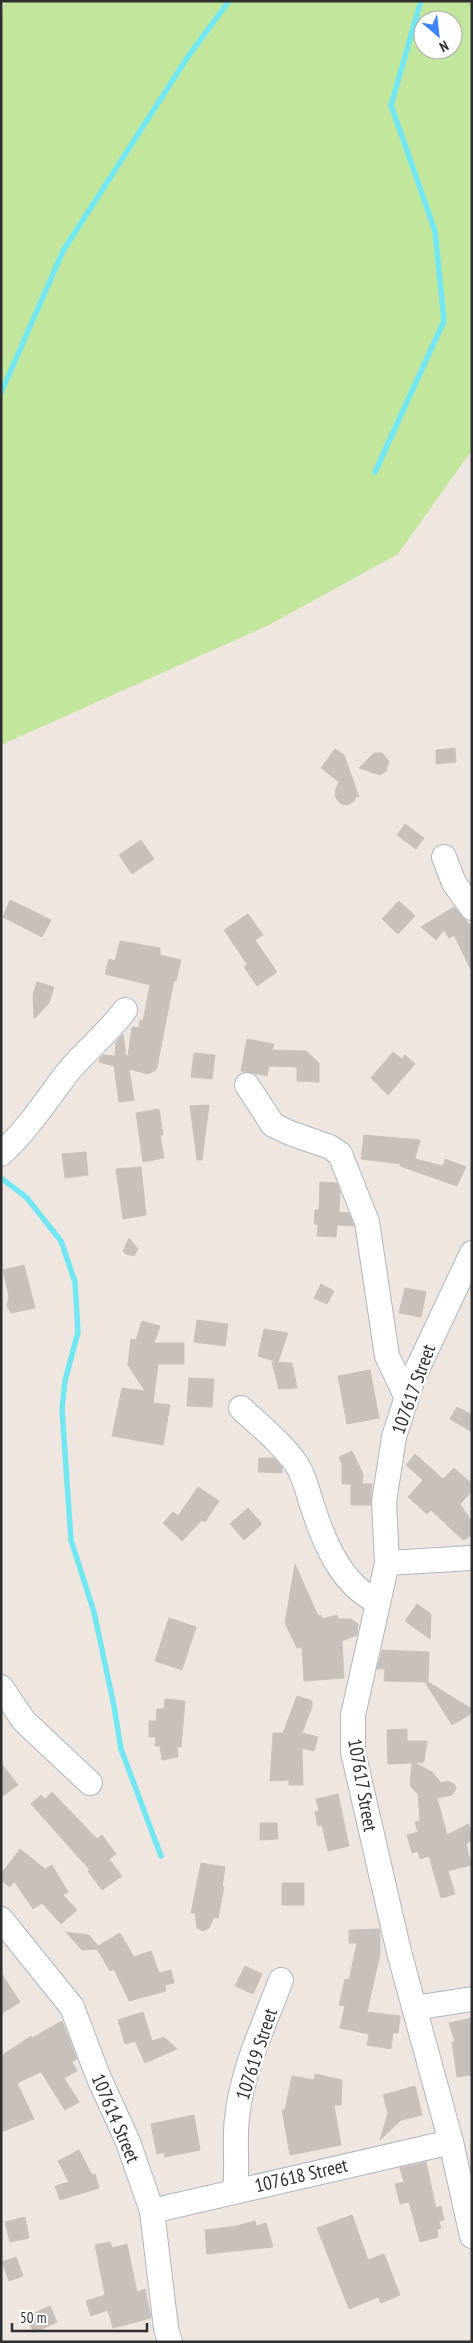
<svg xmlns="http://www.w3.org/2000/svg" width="473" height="2343" font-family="'PT Sans Narrow',sans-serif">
<rect width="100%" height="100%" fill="#efe6e0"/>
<path fill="#c2e69c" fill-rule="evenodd" d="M 5,1 L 472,1 L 472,450 L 398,554 L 269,625 L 1,745 L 1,16 ZM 423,20 L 453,20 L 453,50 L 423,50 Z"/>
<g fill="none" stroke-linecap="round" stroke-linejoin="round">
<path stroke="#72e7f2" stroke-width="5.5" d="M 1,393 L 63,251 L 187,58 L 229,1
M 375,472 L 444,321 L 435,231 L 391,105 L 421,1
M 1,1178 L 26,1197 L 61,1241 L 75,1282 L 78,1332 L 65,1381 L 62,1409 L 71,1540 L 94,1612 L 114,1706 L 121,1749 L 161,1856"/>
</g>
<path fill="#c8c1bb" stroke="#cbc2b9" d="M 455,748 L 456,762 L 436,764 L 436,750 Z
M 335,749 L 344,755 L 359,797 L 357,795 L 354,801 L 348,805 L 341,804 L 336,798 L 335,791 L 339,782 L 321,768 Z
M 374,753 L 382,753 L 389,761 L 386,771 L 380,775 L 359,768 Z
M 405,824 L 424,838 L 416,849 L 397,835 Z
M 141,840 L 154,859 L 132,874 L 119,855 Z
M 10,900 L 51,920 L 42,937 L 3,917 Z
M 399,901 L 415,916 L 398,934 L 382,919 Z
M 454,907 L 472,927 L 472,972 L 454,935 L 449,938 L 444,930 L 436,940 L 421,927 Z
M 248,914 L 263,935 L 255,940 L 277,972 L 257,986 L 244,967 L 247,964 L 224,930 Z
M 120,941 L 160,948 L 160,955 L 181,960 L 176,981 L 174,980 L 157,1067 L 156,1070 L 148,1074 L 129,1069 L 134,1100 L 119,1102 L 114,1066 L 99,1062 L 100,1058 L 103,1055 L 115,1056 L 116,1042 L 123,1034 L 126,1056 L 128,1056 L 132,1027 L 139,1028 L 140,1020 L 143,1021 L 150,985 L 105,974 L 109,959 L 115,961 Z
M 37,982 L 54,987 L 49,1003 L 34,1019 L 33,995 Z
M 247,1039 L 274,1044 L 272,1050 L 306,1051 L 319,1063 L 319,1082 L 297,1081 L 297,1067 L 269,1066 L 267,1076 L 241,1071 Z
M 393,1052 L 402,1059 L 405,1055 L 415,1064 L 388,1095 L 371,1078 Z
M 194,1053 L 215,1055 L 212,1079 L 191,1077 Z
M 209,1105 L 202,1160 L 197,1160 L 190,1106 Z
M 159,1109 L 163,1135 L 160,1135 L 164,1158 L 143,1162 L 136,1113 Z
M 364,1135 L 420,1140 L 415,1159 L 443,1166 L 445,1159 L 466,1167 L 457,1186 L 400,1166 L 401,1164 L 361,1159 Z
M 86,1152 L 88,1175 L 65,1178 L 62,1154 Z
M 141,1167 L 146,1215 L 123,1219 L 116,1169 Z
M 320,1182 L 337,1183 L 340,1192 L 339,1212 L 349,1213 L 354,1226 L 337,1225 L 336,1237 L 317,1236 L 318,1224 L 314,1224 L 315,1210 L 319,1210 Z
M 129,1238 L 138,1249 L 134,1256 L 126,1254 L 123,1251 Z
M 24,1265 L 35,1308 L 11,1313 L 7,1306 L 9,1296 L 3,1270 Z
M 321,1284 L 334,1291 L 327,1304 L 314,1298 Z
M 405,1288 L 426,1292 L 421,1317 L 399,1313 Z
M 197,1320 L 228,1324 L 225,1346 L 194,1342 Z
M 142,1321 L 160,1326 L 154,1343 L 184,1343 L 184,1364 L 158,1364 L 153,1403 L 170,1405 L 163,1445 L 112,1436 L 122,1388 L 145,1391 L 128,1365 L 131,1339 L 136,1340 Z
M 264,1329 L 288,1333 L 278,1362 L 258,1356 Z
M 272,1362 L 292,1363 L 297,1388 L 279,1389 Z
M 370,1370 L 379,1418 L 347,1424 L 338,1376 Z
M 189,1378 L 214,1379 L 212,1407 L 187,1406 Z
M 457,1407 L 472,1415 L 472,1432 L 450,1419 Z
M 352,1451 L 363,1474 L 362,1484 L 372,1484 L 370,1505 L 351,1505 L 351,1484 L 342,1484 L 342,1464 L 339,1457 Z
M 415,1454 L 443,1479 L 454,1468 L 472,1484 L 472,1491 L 460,1504 L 472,1522 L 472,1535 L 463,1540 L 431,1510 L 427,1514 L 408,1497 L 423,1480 L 406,1465 Z
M 259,1458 L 274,1458 L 282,1467 L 282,1473 L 258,1472 Z
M 198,1487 L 219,1501 L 205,1522 L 202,1520 L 182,1541 L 163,1523 L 173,1512 L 178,1516 Z
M 248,1508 L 262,1524 L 244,1540 L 230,1524 Z
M 295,1564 L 318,1616 L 321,1615 L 322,1619 L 337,1615 L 338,1619 L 351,1619 L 358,1624 L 357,1635 L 342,1641 L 344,1678 L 304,1681 L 302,1647 L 297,1648 L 285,1623 Z
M 417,1604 L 431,1614 L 430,1639 L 405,1621 Z
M 169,1618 L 196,1627 L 182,1670 L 155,1661 Z
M 382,1650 L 429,1652 L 428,1682 L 472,1709 L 472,1713 L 452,1725 L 425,1682 L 384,1681 L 385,1669 L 377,1669 Z
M 297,1696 L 312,1701 L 312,1707 L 302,1733 L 318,1737 L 314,1751 L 302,1748 L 303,1785 L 289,1785 L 289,1780 L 270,1781 L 273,1733 L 283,1733 Z
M 165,1699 L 185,1701 L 181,1747 L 177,1747 L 178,1757 L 162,1760 L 160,1746 L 155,1746 L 156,1737 L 149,1737 L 149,1721 L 156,1721 L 157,1709 L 164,1709 Z
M 407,1729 L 407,1741 L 427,1741 L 424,1762 L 415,1763 L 432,1772 L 441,1783 L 448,1781 L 455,1785 L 456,1789 L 452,1795 L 437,1798 L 447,1835 L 468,1824 L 472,1832 L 472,1840 L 466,1844 L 471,1865 L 448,1871 L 455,1894 L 441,1898 L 429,1856 L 420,1859 L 418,1851 L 412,1853 L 407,1835 L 418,1832 L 415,1822 L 420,1821 L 418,1794 L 411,1787 L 410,1783 L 412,1763 L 388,1764 L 387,1730 Z
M 1,1763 L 18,1785 L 1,1797 Z
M 52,1792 L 97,1839 L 102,1835 L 116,1854 L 109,1859 L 122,1876 L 102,1890 L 88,1871 L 90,1870 L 31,1804 L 41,1795 L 45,1799 Z
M 338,1794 L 349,1846 L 328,1851 L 322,1825 L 318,1826 L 315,1812 L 319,1811 L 316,1799 Z
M 260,1823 L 277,1823 L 278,1839 L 260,1840 Z
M 20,1849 L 45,1869 L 52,1865 L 68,1892 L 63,1895 L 77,1910 L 61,1924 L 42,1903 L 33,1909 L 14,1881 L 10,1887 L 1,1880 L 1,1874 Z
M 201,1863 L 225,1867 L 222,1887 L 224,1887 L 218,1918 L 214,1917 L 209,1928 L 203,1931 L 197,1928 L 195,1913 L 191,1913 Z
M 282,1883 L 304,1883 L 304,1905 L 282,1905 Z
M 380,1929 L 380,1954 L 367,2012 L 400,2016 L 398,2033 L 393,2033 L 391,2049 L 367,2045 L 369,2034 L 340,2028 L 345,2006 L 339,2005 L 345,1979 L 349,1980 L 357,1943 L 349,1943 L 349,1930 Z
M 66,1932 L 89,1935 L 98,1946 L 120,1933 L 134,1957 L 151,1951 L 159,1973 L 171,1970 L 174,1983 L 165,1985 L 166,1991 L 129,2001 L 114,1969 L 110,1971 L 97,1949 L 82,1950 Z
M 245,1966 L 262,1974 L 253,1994 L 235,1986 Z
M 1,1973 L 20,2002 L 1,2014 Z
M 143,2012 L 152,2041 L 164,2037 L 177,2049 L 145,2063 L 135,2041 L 125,2044 L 118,2020 Z
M 472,2018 L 472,2075 L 457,2077 L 452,2042 L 455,2042 L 449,2023 Z
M 62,2021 L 77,2059 L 72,2062 L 77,2071 L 64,2078 L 79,2102 L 65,2110 L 41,2072 L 17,2083 L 34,2119 L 1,2132 L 1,2056 L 31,2036 L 32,2038 Z
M 315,2074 L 342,2080 L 341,2105 L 334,2105 L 341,2145 L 290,2155 L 282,2110 L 285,2110 L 292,2076 L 314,2080 Z
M 415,2086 L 422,2115 L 401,2120 L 380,2140 L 388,2113 L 383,2095 Z
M 194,2115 L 200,2150 L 165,2157 L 164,2152 L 157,2154 L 151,2124 Z
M 79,2150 L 92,2175 L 95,2174 L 99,2188 L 60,2200 L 55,2186 L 69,2182 L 58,2161 Z
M 426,2162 L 436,2208 L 441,2206 L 444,2220 L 439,2221 L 441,2228 L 437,2229 L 438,2237 L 420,2242 L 409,2202 L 400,2204 L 395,2184 L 404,2182 L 400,2168 Z
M 352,2215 L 368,2260 L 384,2254 L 400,2295 L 381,2303 L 378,2297 L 349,2309 L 317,2228 Z
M 25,2217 L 29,2238 L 10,2242 L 5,2222 Z
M 255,2221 L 256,2226 L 266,2223 L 273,2247 L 207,2254 L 205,2230 L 236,2226 Z
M 110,2242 L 112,2248 L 127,2244 L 137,2292 L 145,2289 L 151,2318 L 113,2328 L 108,2310 L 91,2316 L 86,2301 L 105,2295 L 95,2245 Z
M 16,2257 L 23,2276 L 9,2281 L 2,2262 Z
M 50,2306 L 57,2322 L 34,2333 L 26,2317 Z"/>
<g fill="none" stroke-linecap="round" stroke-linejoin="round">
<g stroke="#b0b5be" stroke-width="26">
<path id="minor" d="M 444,857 L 454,883 L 472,908
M 247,1085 L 273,1125 L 290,1133 L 330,1147 L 340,1154 L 367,1222 L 387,1356 L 407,1398
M 1,1154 C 27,1130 46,1101 67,1073 C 85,1051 108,1033 125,1010
M 472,1253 L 413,1378 L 394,1437 L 384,1502 L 387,1563 L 353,1715 L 353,1752 L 399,1952 L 451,2142 L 472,2236
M 241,1408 C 260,1426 282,1443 297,1465 C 304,1476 308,1492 312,1505 C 324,1542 341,1585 378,1602
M 387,1563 L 472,1558
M 1,1687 L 24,1721 L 90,1783
M 1,1919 L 72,2007 L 98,2076 L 128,2142 L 152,2211 L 166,2328 L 170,2342
M 414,2008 L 472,1999
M 235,2190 C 238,2166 234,2142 237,2118 C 242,2070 264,2025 281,1980
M 152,2211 L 451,2142"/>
</g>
<use href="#minor" stroke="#fff" stroke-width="24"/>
</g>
<g text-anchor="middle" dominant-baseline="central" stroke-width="5" stroke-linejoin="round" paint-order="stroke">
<g font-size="19" fill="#2e2e2e" stroke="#fff">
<text transform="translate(413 1389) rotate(-70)">107617 Street</text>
<text transform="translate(363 1785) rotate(80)">107617 Street</text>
<text transform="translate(256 2054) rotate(-72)">107619 Street</text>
<text transform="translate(116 2118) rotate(67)">107614 Street</text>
<text transform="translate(301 2175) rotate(-13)">107618 Street</text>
</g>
</g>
<rect width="473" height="2343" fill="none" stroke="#2e2e2e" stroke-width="5"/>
<g transform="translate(438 35) rotate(152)"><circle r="24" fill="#ffffff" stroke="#ababab"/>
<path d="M0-4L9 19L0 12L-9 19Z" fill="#3e84fe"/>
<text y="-8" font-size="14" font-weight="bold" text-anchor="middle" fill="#2e2e2e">N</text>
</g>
<path d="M12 2323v8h135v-8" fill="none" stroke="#2e2e2e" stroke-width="2.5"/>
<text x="20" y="2323" font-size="15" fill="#2e2e2e" stroke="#ffffff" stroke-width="4" paint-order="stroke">50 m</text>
</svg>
